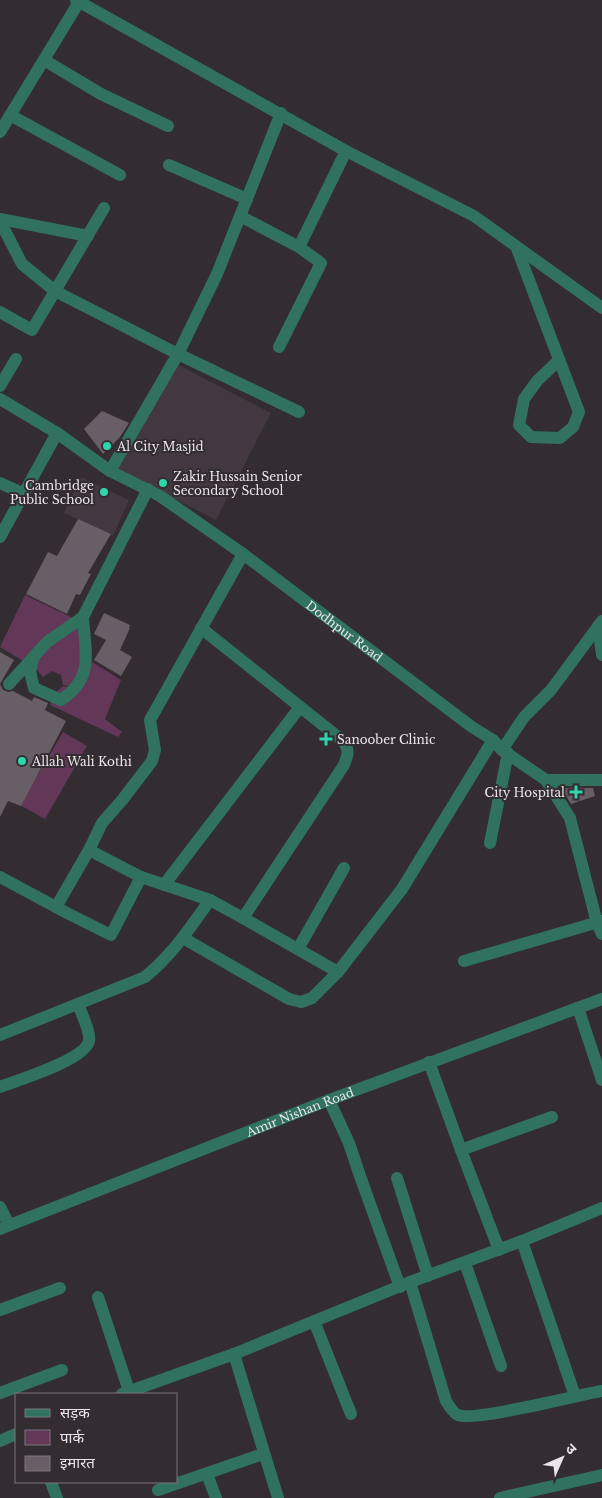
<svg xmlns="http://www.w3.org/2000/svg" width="602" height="1498" font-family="'Libre Baskerville','Noto Sans Devanagari',serif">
<rect width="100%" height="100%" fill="#332c31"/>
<path fill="#433740" d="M 167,359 L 271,413 L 216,520 L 113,467 Z
M 81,477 L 129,500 L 113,536 L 64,513 Z"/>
<path fill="#623758" d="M 25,595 L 75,619 L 25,662 L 0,647 Z
M 80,625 L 88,666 L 92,662 L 121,680 L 105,719 L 122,732 L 118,737 L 50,705 L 56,692 L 63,686 L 72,688 L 73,687 L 63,685 L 61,675 L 52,671 L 43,677 L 35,668 L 38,657 L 48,647 Z
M 63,732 L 87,746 L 45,819 L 20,805 Z"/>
<path fill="#675f65" d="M 102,411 L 129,423 L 120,437 L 103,454 L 84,429 Z
M 78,519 L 111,534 L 88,573 L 91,574 L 80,595 L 76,594 L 67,614 L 26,594 L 48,552 L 57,556 Z
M 104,613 L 130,625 L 129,628 L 130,628 L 120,650 L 132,657 L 121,676 L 94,660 L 106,640 L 94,634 Z
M 0,652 L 14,660 L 0,684 L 3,690 L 8,692 L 13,691 L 32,701 L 34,697 L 48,703 L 45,710 L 66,721 L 21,806 L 8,801 L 0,817 Z
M 564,788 L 593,788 L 595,796 L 571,804 L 563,791 L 562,789 Z"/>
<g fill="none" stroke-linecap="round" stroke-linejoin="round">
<g stroke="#30725e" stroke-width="12">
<path d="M 44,60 L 101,94 L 168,126"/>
<path d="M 10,115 L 120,175"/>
<path d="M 0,132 L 79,2"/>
<path d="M 169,165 L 247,199"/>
<path d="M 240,216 L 299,247 L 321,263 L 279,347"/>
<path d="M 0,219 L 88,236"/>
<path d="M 0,221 L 22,264 L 55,291 L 178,354 L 299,412"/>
<path d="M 516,246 L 579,412 L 573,427 L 560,438 L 531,437 L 519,425 L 524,399 L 537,381 L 559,360"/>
<path d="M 299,247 L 346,151"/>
<path d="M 0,312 L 32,330 L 104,208"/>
<path d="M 0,386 L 16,359"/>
<path d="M 110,471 L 178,354 L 217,274 L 281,113"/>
<path d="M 0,483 L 24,494"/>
<path d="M 0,537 L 57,433"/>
<path d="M 598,626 L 602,655"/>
<path d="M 33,659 L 30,672 L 34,688 L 61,700 C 95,677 85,653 83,617"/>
<path d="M 9,684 L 47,642 L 83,617 L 148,489"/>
<path d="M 502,750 L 524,717 L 551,690 L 602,621"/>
<path d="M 546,780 L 602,780"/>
<path d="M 490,843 L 508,753"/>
<path d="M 89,850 L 141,877 L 210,900 L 243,918 L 344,765 C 348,754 350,751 343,741 L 201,628"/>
<path d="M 0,877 L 67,913 L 111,935 L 141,877"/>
<path d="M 164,885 L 300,707"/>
<path d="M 56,907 L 89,850 L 102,823 L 123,799 L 152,761 L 155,750 L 150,720 L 243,554"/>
<path d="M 243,918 L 338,972"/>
<path d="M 183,938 L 289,999 L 301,1002 L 312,998 L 338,972 L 402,889 L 493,740"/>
<path d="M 298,949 L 344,868"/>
<path d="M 464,961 L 602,921"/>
<path d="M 578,1008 L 602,1080"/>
<path d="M 0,1035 L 145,977 C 172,955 190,928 210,900"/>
<path d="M 429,1062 L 461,1150 L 552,1117"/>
<path d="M 0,1087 C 18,1080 85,1060 89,1041 C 91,1032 81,1013 78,1004"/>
<path d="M 329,1100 L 349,1143 L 360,1176 L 400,1287"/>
<path d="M 461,1150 L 499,1250"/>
<path d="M 397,1178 L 428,1276"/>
<path d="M 0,1207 L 9,1225"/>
<path id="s1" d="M 0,1229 L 329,1100 L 602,999"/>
<path d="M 522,1241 L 575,1396"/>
<path d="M 465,1263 L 501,1366"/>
<path d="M 410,1282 L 446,1401 C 449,1406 453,1413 458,1415 C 474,1422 578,1395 602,1391"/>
<path d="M 98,1297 L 130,1394"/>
<path d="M 0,1310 L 60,1288"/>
<path d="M 314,1321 L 351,1414"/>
<path d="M 234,1354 L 410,1282 L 522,1241 L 602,1208"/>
<path d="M 0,1393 L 62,1370"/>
<path d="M 122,1394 L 234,1354 L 278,1498"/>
<path d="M 0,1441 L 16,1434"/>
<path d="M 207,1474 L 216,1498"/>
<path d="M 51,1482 L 57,1498"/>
<path d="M 158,1490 L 263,1454"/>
<path d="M 500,1498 L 602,1475"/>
</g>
<g stroke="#30725e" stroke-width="12">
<path d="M 76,0 L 346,151 L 474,216 L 602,308"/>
<path id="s2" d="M 0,399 L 57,433 L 110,471 L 160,496 L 243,554 L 472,727 L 493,740 L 502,750 L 546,780 L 570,818 L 597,923 L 602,934"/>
</g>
</g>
<g fill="#2dd5ab" stroke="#332c31" stroke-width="2">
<circle cx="107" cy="446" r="5"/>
<circle cx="163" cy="483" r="5"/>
<circle cx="104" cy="492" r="5"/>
<path d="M323.5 731.5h5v5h5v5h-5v5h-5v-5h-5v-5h5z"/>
<circle cx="22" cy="761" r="5"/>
<path d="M573.5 784.5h5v5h5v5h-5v5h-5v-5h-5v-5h5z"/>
</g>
<g text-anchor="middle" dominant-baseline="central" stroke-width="4" stroke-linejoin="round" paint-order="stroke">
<g font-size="12" fill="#eae5e8" stroke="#332c31" text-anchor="start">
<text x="117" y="446">Al City Masjid</text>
<text x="173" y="476">Zakir Hussain Senior<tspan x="173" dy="14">Secondary School</tspan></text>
<text x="94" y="485" text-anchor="end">Cambridge<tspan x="94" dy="14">Public School</tspan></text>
<text x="337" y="739">Sanoober Clinic</text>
<text x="32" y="761">Allah Wali Kothi</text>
<text x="565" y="792" text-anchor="end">City Hospital</text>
</g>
<g font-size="12" fill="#eae5e8" stroke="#332c31">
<text stroke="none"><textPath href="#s2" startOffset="416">Dodhpur Road</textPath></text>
<text stroke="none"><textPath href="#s1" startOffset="322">Amir Nishan Road</textPath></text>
</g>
</g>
<rect x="15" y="1393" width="162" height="90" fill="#332c31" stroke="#7c767a"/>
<rect x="25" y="1409" width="25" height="8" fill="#30725e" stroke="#7c767a"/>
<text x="60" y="1418" font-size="15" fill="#eae5e8">सड़क</text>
<rect x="25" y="1430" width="25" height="15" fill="#623758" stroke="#7c767a"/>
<text x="60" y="1443" font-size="15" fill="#eae5e8">पार्क</text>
<rect x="25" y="1456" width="25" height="15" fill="#675f65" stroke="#7c767a"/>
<text x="60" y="1468" font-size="15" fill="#eae5e8">इमारत</text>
<g transform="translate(562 1458) rotate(45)" stroke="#332c31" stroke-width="4" paint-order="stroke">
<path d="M0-4L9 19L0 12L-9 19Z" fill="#eae5e8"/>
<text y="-8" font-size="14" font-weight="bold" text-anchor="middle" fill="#eae5e8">उ</text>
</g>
</svg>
